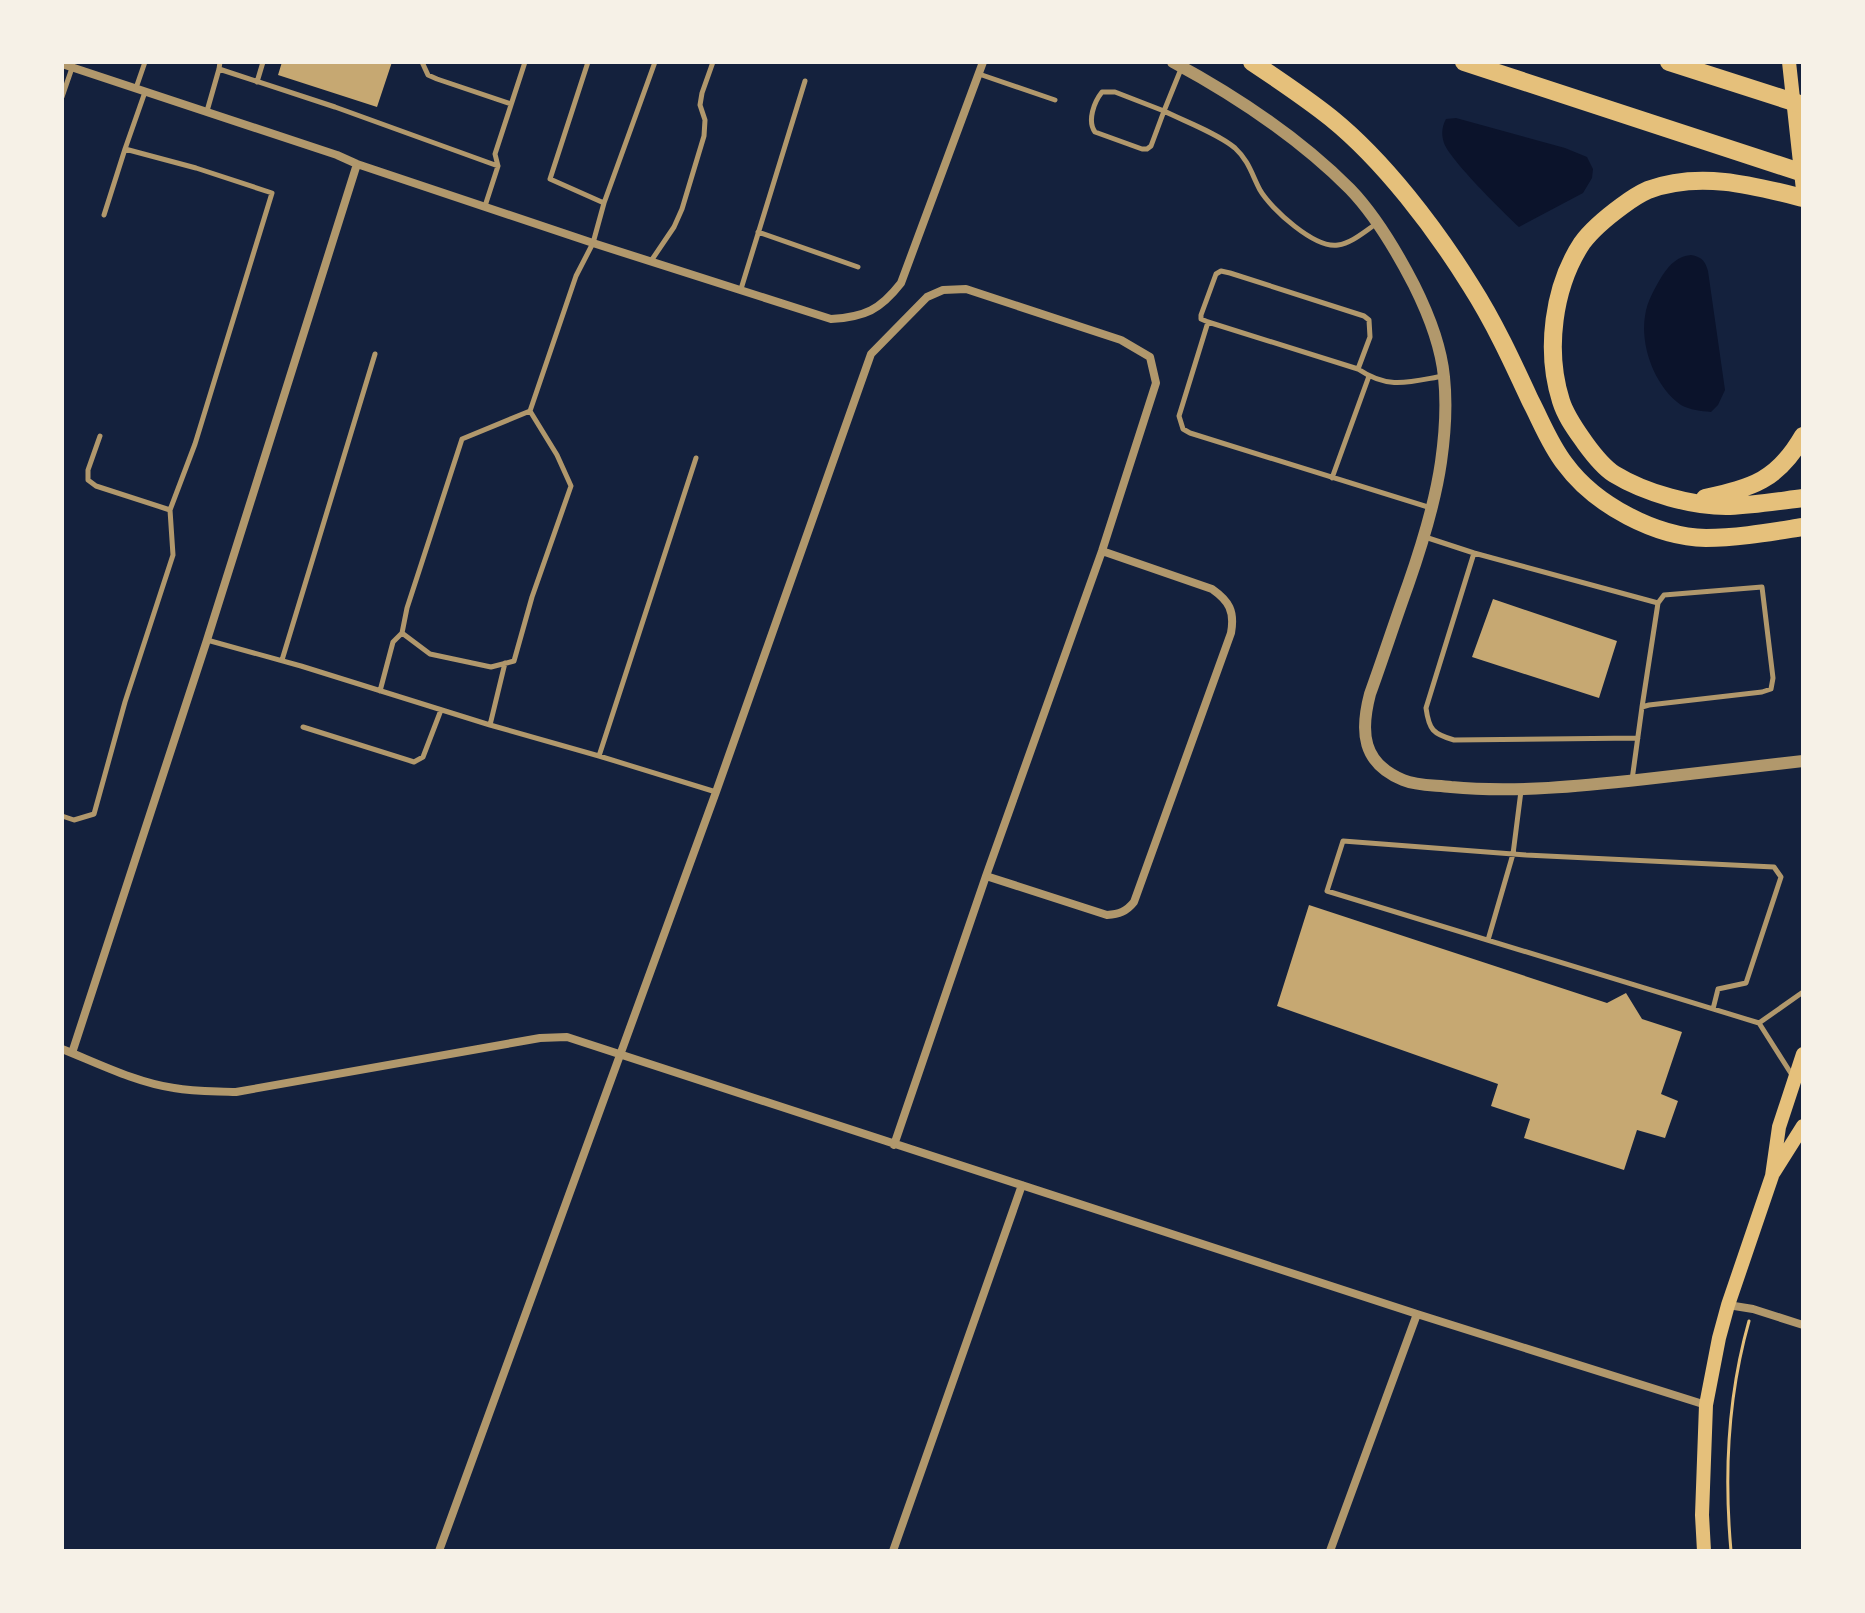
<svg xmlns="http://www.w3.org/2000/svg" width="1865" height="1613" font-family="Rubik,sans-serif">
<rect width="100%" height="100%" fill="#14213d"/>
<path fill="#0b132b" d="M 1456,118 L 1565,148 L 1587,157 L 1593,169 L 1592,178 L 1583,193 L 1519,227 C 1504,213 1450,160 1444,143 C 1441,134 1442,126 1446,119 Z
M 1691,255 C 1702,257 1705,261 1708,271 L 1725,390 L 1718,405 L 1711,412 C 1701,411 1690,410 1681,405 C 1655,387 1640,346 1645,316 C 1647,301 1655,288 1662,276 C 1670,264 1678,256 1691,255 Z"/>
<path fill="#c6a872" d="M 282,62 L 392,62 L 377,107 L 278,75 Z
M 1493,599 L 1617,641 L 1599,698 L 1472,657 Z
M 1309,905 L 1607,1003 L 1626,993 L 1642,1019 L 1682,1032 L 1661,1094 L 1678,1101 L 1665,1138 L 1637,1130 L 1624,1170 L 1524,1138 L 1530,1119 L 1491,1106 L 1498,1084 L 1277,1006 Z"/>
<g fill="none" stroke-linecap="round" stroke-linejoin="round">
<path stroke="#e5c07b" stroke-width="3" d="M 1731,1551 C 1724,1474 1728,1395 1749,1321"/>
<path stroke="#b1986c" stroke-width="5" d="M 422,62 L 428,75 L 437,79 L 511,104
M 219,69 L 335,107 L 498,166
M 1181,69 L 1164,111 C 1184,121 1219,134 1235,148 C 1249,161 1252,175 1260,190 C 1271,209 1315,249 1338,245 C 1352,243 1365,231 1376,224
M 979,74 L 1055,100
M 257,82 L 263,62
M 136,88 L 145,62
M 1102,92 L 1115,92 L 1164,111 L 1151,146 L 1147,149 L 1142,149 L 1095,132 C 1087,121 1094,102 1102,92 Z
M 62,97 L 72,68
M 207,111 L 219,69 L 220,62
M 604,203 L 655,62
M 485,206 L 498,166 L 495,154 L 525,62
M 104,215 L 125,149
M 758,232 L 858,267
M 651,261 L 674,227 L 682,209 L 704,136 L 705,120 L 700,105 L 702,93 L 713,62
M 741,289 L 805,81
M 1208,322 L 1179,416 L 1183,429 L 1190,433 L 1431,508
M 1358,369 L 1370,337 L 1369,320 L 1364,316 L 1230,273 L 1221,271 L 1216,274 L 1201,315 L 1201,319 L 1208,322 L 1358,369 C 1389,390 1409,382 1443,376
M 530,411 L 557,455 L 571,486 L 532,597 L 514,661 L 491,667 L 430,654 L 402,633 L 407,608 L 462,439 L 530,411 L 576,276 L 593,243 L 604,203 L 550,179 L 588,62
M 100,436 L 88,470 L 88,480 L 96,486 L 170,510
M 1332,478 L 1369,376
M 1425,537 L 1474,553 L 1658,603
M 1474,553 L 1426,708 C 1429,730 1433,734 1454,740 L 1638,738
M 207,640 L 301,666 L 490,725
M 282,660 L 375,354
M 505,663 L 490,725 L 599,756 L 696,458
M 380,691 L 393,642 L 402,633
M 303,727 L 414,762 L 423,757 L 441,710
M 599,756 L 716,792
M 1632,780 L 1642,707 L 1649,705 L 1762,692 L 1771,689 L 1773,678 L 1762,587 L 1664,595 L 1658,603 L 1642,707
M 62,816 L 74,820 L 94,814 L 125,702 L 173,555 L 170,510 L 195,444 L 272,193 L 196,168 L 125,149 L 145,92
M 1488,940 L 1513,854 L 1521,791
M 1713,1009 L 1718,989 L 1746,983 L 1781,877 L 1774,867 L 1526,855 L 1343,841 L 1327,891 L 1759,1023
M 1792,1075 L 1759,1023 L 1803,992"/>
<path stroke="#b1986c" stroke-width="8" d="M 62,64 L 337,155 L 357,164 L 593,243 L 831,319 C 865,317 880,310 901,283 L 983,62
M 986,876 L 1107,915 C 1119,914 1126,912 1134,902 L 1231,633 C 1235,611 1229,601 1212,589 L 1102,551
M 62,1049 C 97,1063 137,1083 174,1088 C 195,1092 215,1091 236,1092 L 540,1038 L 567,1037 L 1417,1314 L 1706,1405
M 72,1053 L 207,640 L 357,164
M 1728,1305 L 1753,1309 L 1803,1325
M 439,1551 L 716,792 L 871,354 L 927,297 L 943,290 L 966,289 L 1121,340 L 1150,357 L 1156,383 L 1102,551 L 986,876 L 894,1145
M 893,1551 L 1022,1185
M 1330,1551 L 1417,1314"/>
<path stroke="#b1986c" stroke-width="12" d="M 1173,62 C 1236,96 1299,138 1350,189 C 1376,216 1397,252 1414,285 C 1428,313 1441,345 1444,377 C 1447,405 1445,434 1441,462 C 1435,504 1422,545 1408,585 C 1395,621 1383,658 1370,694 C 1360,732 1362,763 1403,780 C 1417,786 1436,785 1451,787 C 1516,793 1581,786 1646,779 C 1698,773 1751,767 1803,761"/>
<path stroke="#e5c07b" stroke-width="14" d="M 1789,62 L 1803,190
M 1774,1172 L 1803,1126
M 1704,1551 L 1702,1515 L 1706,1405 L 1719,1338 L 1728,1305 L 1772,1176 L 1779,1127 L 1803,1054"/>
<path stroke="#e5c07b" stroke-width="18" d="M 1252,62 C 1279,80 1306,98 1331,118 C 1384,161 1435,228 1471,286 C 1494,322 1512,361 1530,400 C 1541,421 1550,445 1565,464 C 1595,505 1656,537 1706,538 C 1738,538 1771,532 1803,527
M 1464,62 L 1803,173
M 1669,62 L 1803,105
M 1803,198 C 1752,185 1699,171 1648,190 C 1639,194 1630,200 1622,206 C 1607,217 1593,228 1582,243 C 1553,287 1545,351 1561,401 C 1566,417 1576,430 1585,443 C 1593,454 1603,467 1614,474 C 1645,493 1694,507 1730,506 C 1755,505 1779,501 1803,498
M 1705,498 C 1753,487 1777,481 1803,436"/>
</g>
<rect width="1865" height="1613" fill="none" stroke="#f6f1e7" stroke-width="128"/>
</svg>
